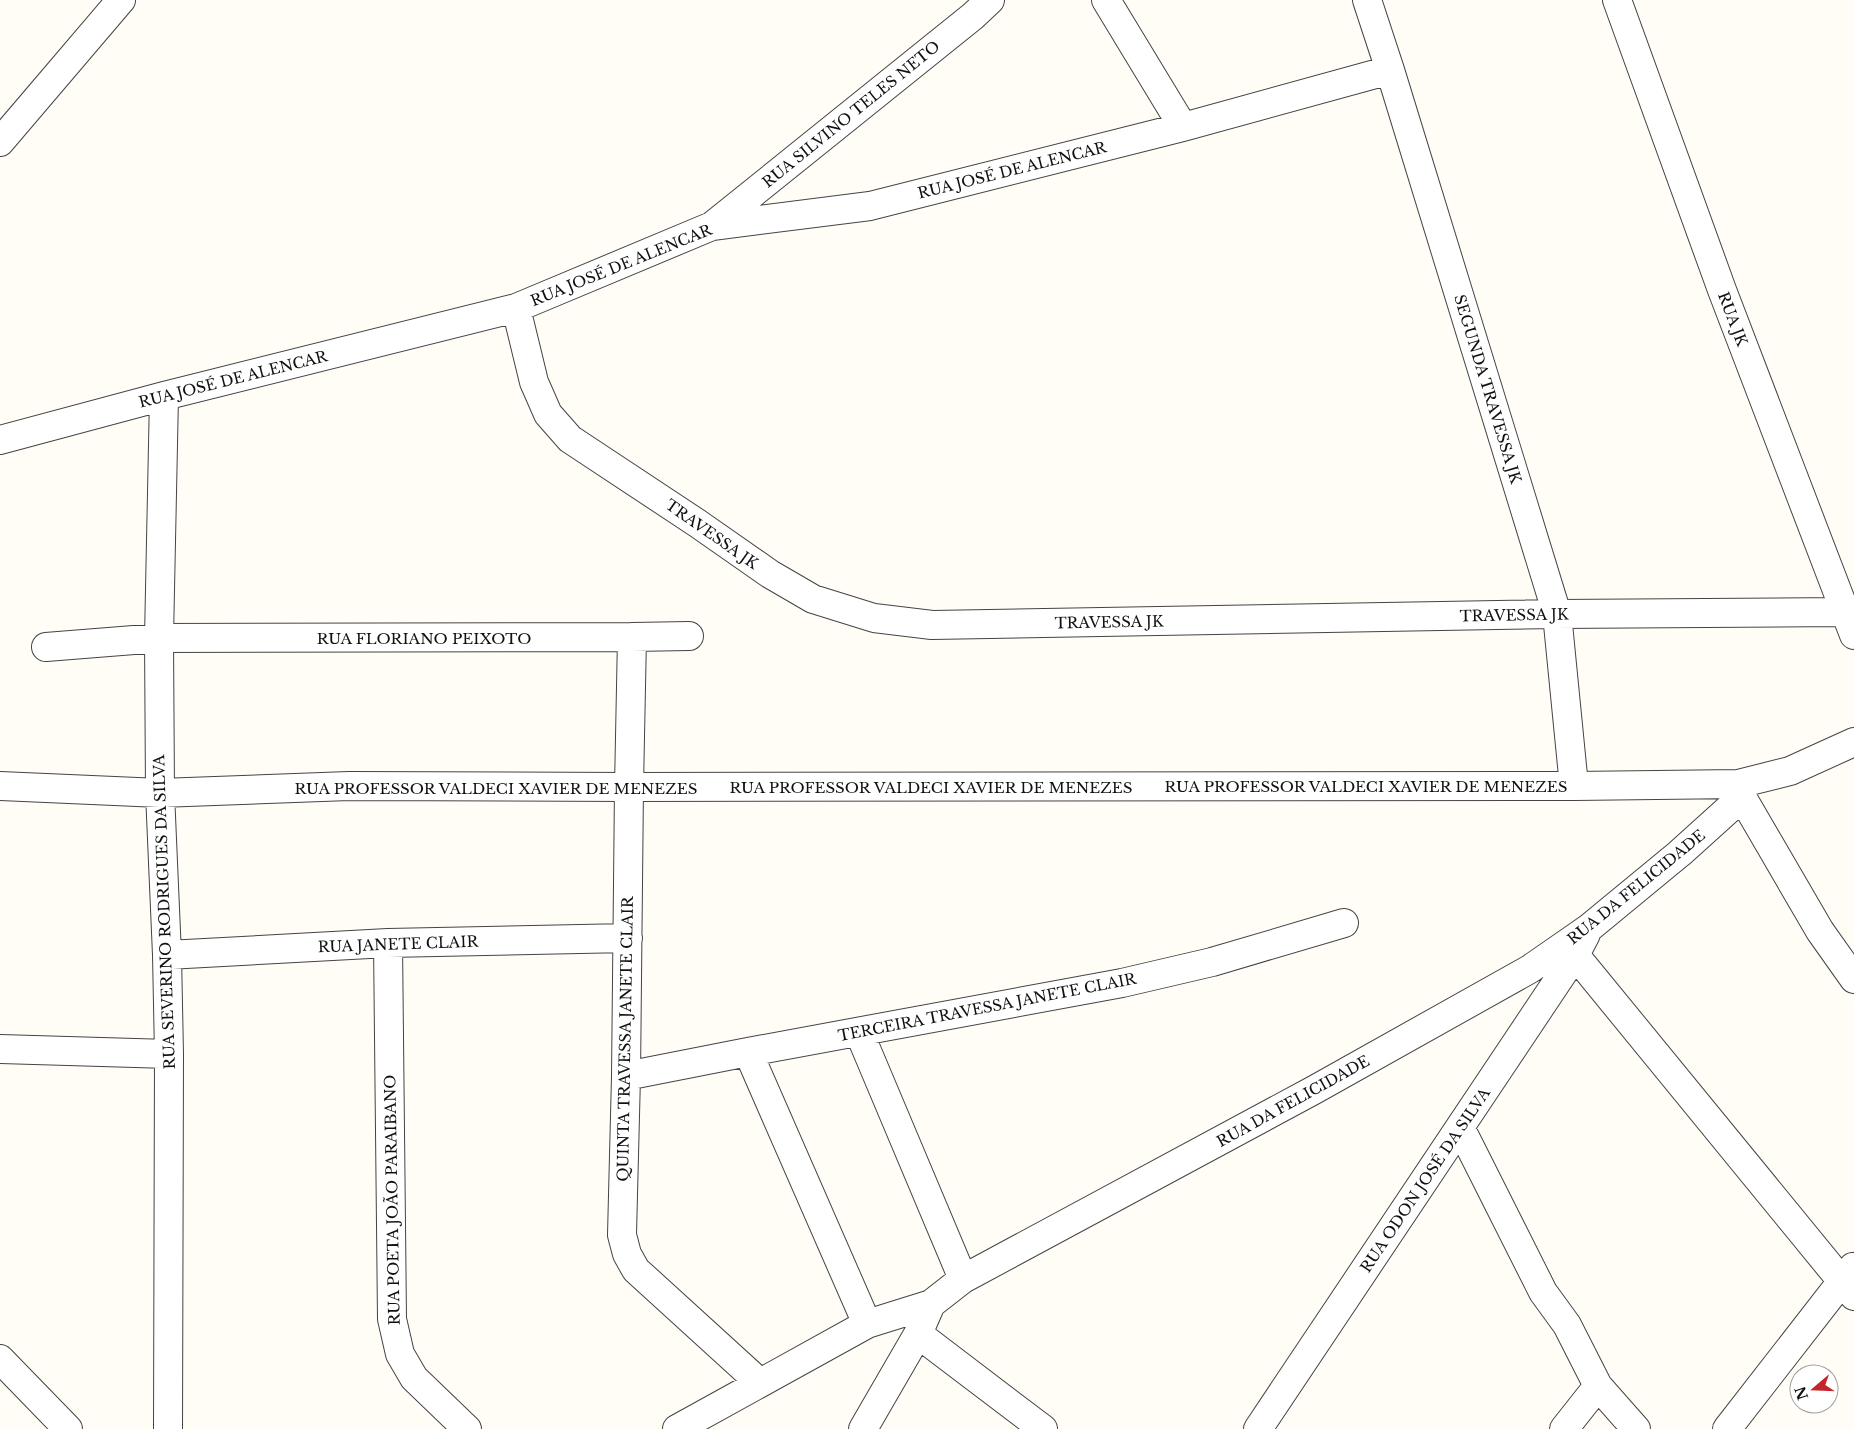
<svg xmlns="http://www.w3.org/2000/svg" width="1854" height="1429" font-family="'Libre Baskerville',serif">
<rect width="100%" height="100%" fill="#fffdf5"/>
<g fill="none" stroke-linecap="round" stroke-linejoin="round">
<g stroke="#444" stroke-width="30">
<path id="minor" d="M 1106,0 L 1183,127
M 1367,0 L 1390,70 L 1557,614 L 1574,786
M 1617,0 L 1722,290 L 1854,635
M 0,142 L 121,0
M 712,226 L 973,16 L 990,0
M 516,308 L 534,382 L 548,414 L 570,439 L 697,523 L 770,574 L 813,599 L 874,618 L 932,625 L 1557,614 L 1844,612
M 164,396 L 159,638 L 160,793 L 167,955 L 169,1054 L 168,1429
M 0,440 L 164,396 L 516,308 L 712,226 L 870,206 L 1183,127 L 1390,70
M 632,637 L 629,787 L 626,1076 L 622,1235 L 627,1254 L 636,1270 L 760,1383
M 46,647 L 159,638 L 632,637 L 689,636
M 0,786 L 160,793 L 349,786 L 629,787 L 1574,786 L 1738,784 L 1790,771 L 1854,742
M 1742,797 L 1820,931 L 1854,979
M 388,943 L 392,1319 L 400,1354 L 414,1378 L 467,1429
M 167,955 L 388,943 L 628,938
M 1575,955 L 1854,1296
M 859,1032 L 963,1279
M 0,1049 L 169,1054
M 748,1052 L 867,1324
M 626,1076 L 748,1052 L 1122,983 L 1212,962 L 1344,923
M 1460,1127 L 1543,1292 L 1567,1325 L 1598,1386 L 1636,1429
M 918,1334 L 1043,1429
M 0,1359 L 68,1429
M 677,1429 L 867,1324 L 931,1304
M 863,1429 L 918,1334 L 931,1304 L 963,1279 L 1314,1090 L 1530,969 L 1589,928 L 1680,853 L 1742,797 L 1738,784
M 1258,1429 L 1575,955 L 1586,934
M 1564,1429 L 1598,1386
M 1727,1429 L 1853,1267"/>
</g>
<use href="#minor" stroke="#fff" stroke-width="28"/>
</g>
<g text-anchor="middle" dominant-baseline="central" stroke-width="5" stroke-linejoin="round" paint-order="stroke">
<g font-size="15" fill="#111" stroke="#fff">
<text transform="translate(851 114) rotate(-39)">RUA SILVINO TELES NETO</text>
<text transform="translate(1012 170) rotate(-14)">RUA JOSÉ DE ALENCAR</text>
<text transform="translate(621 265) rotate(-22)">RUA JOSÉ DE ALENCAR</text>
<text transform="translate(1733 319) rotate(69)">RUA JK</text>
<text transform="translate(233 379) rotate(-14)">RUA JOSÉ DE ALENCAR</text>
<text transform="translate(1488 389) rotate(73)">SEGUNDA TRAVESSA JK</text>
<text transform="translate(712 534) rotate(35)">TRAVESSA JK</text>
<text transform="translate(1514 615) rotate(-1)">TRAVESSA JK</text>
<text transform="translate(1109 622) rotate(-1)">TRAVESSA JK</text>
<text x="424" y="638">RUA FLORIANO PEIXOTO</text>
<text x="1366" y="786">RUA PROFESSOR VALDECI XAVIER DE MENEZES</text>
<text x="931" y="787">RUA PROFESSOR VALDECI XAVIER DE MENEZES</text>
<text x="496" y="788">RUA PROFESSOR VALDECI XAVIER DE MENEZES</text>
<text transform="translate(1636 887) rotate(-39)">RUA DA FELICIDADE</text>
<text transform="translate(164 912) rotate(-92)">RUA SEVERINO RODRIGUES DA SILVA</text>
<text transform="translate(398 944) rotate(-2)">RUA JANETE CLAIR</text>
<text transform="translate(987 1007) rotate(-11)">TERCEIRA TRAVESSA JANETE CLAIR</text>
<text transform="translate(625 1039) rotate(-89)">QUINTA TRAVESSA JANETE CLAIR</text>
<text transform="translate(1293 1101) rotate(-29)">RUA DA FELICIDADE</text>
<text transform="translate(1425 1180) rotate(-56)">RUA ODON JOSÉ DA SILVA</text>
<text transform="translate(392 1200) rotate(-91)">RUA POETA JOÃO PARAIBANO</text>
</g>
</g>
<g transform="translate(1814 1389) rotate(251)"><circle r="24" fill="#ffffff" stroke="#a0a0a0"/>
<path d="M0-4L9 19L0 12L-9 19Z" fill="#c4262e"/>
<text y="-8" font-size="14" font-weight="bold" text-anchor="middle" fill="#111111">N</text>
</g>
</svg>
